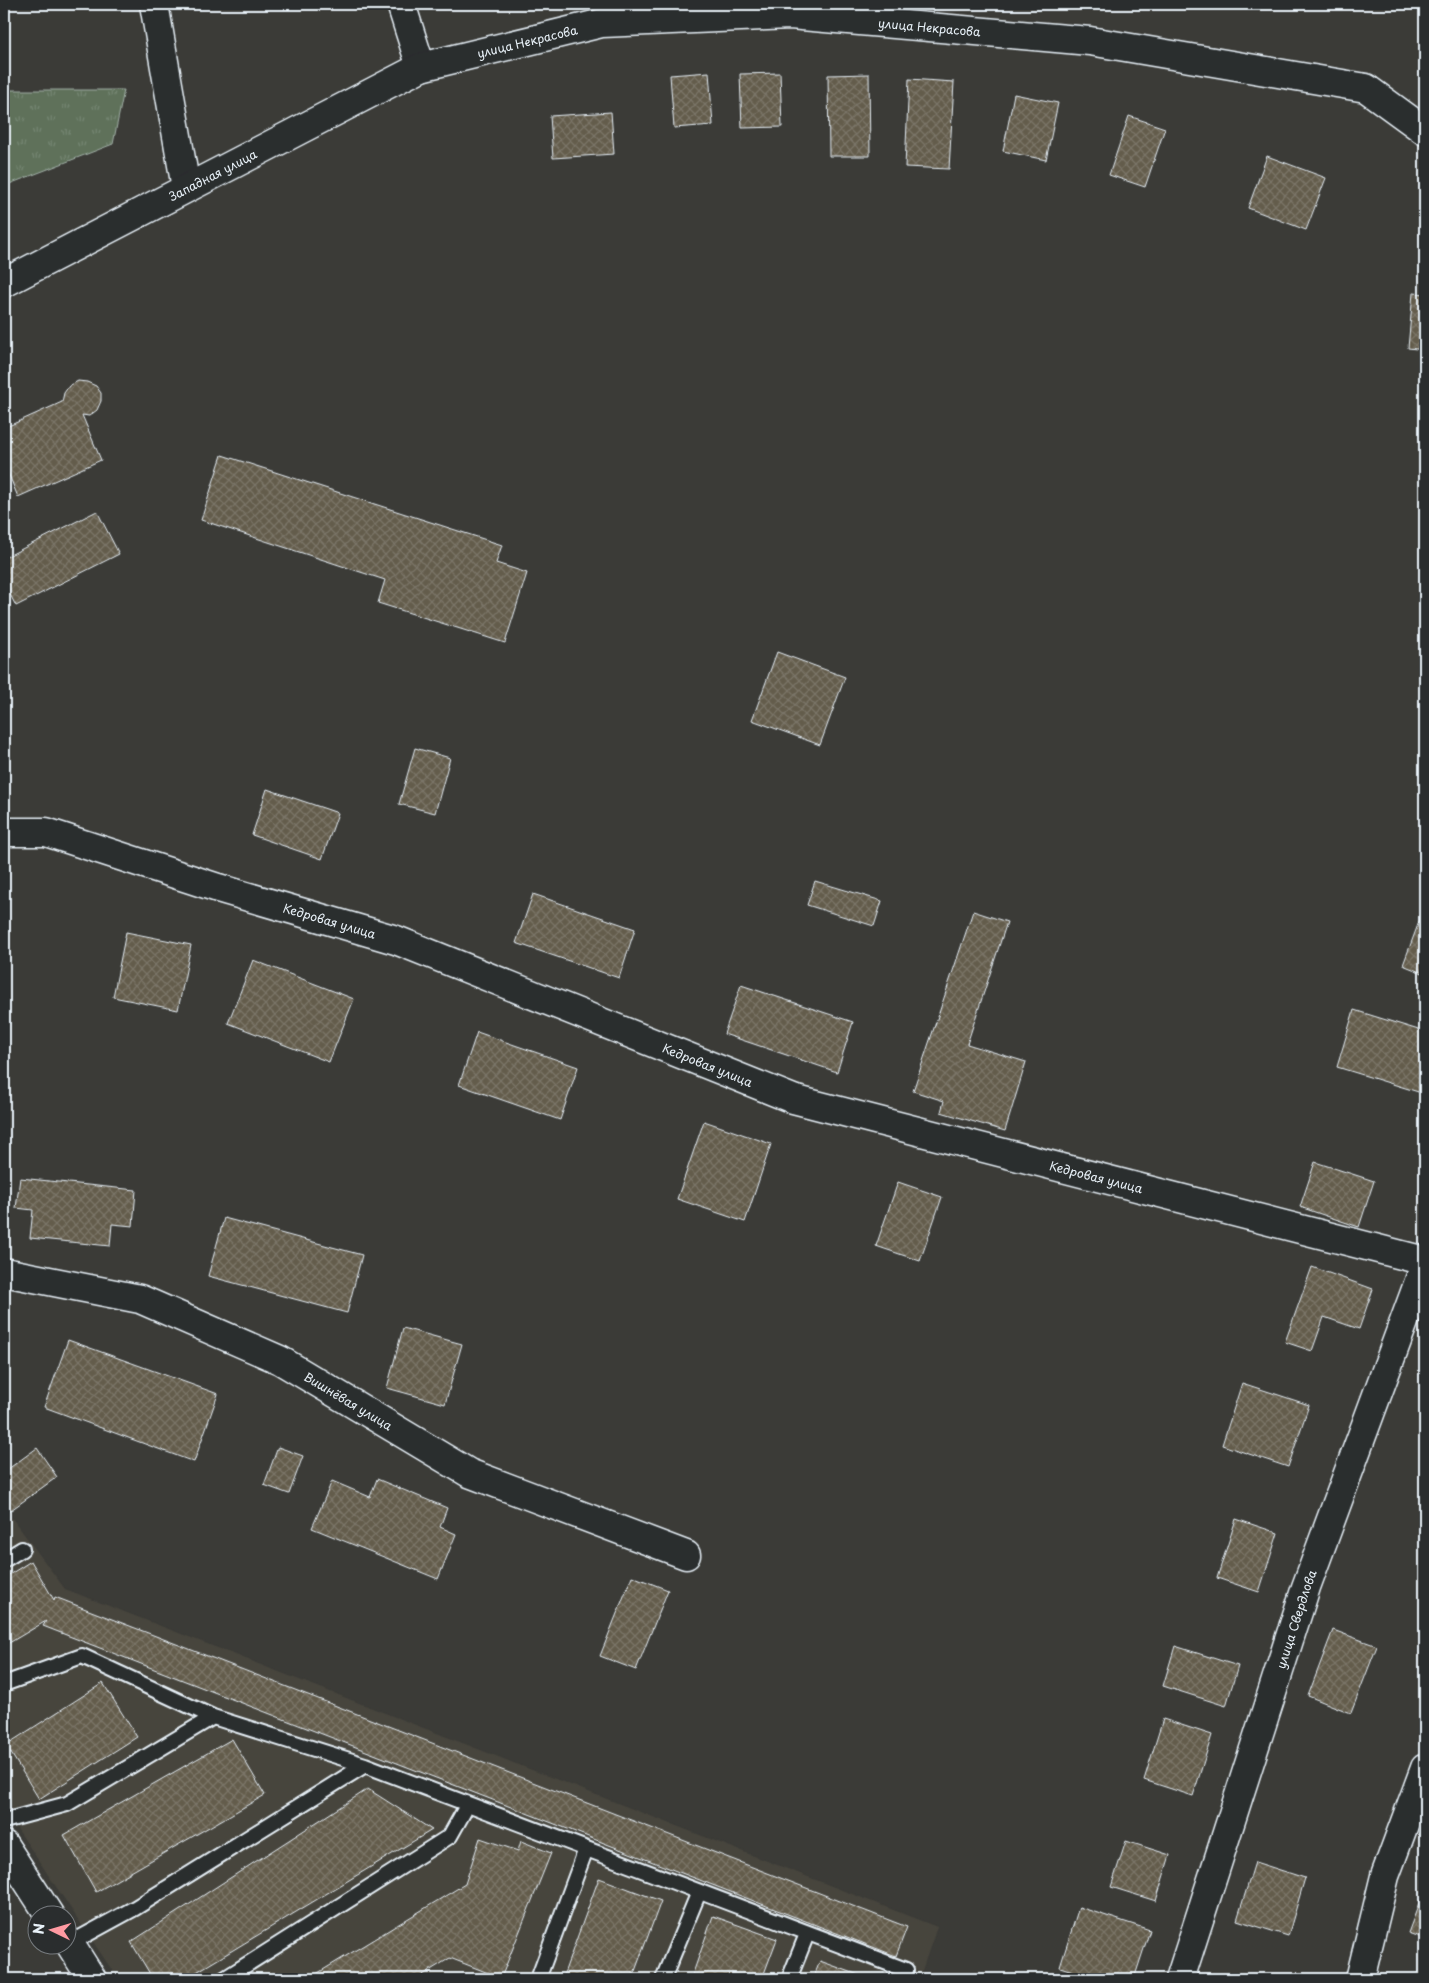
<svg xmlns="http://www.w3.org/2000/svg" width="1429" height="1983" font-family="'Playpen Sans',sans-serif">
<defs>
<pattern id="grass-tufts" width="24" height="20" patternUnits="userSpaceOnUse" patternTransform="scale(1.25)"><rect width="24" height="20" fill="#5e715a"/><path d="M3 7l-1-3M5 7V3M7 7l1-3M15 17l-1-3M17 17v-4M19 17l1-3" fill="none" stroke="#758672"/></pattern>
<pattern id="building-cross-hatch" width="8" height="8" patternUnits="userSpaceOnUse" patternTransform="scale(1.25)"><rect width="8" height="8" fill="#645c4c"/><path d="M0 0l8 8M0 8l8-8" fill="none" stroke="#7a7467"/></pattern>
</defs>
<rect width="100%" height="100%" fill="#3b3b37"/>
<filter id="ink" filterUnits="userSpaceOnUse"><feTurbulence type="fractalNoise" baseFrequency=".02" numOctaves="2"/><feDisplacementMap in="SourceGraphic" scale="10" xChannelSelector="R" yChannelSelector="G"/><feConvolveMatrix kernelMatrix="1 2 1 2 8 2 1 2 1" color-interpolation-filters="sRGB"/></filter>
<g filter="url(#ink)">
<path fill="#47453d" d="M 12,1518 L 65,1589 L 937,1927 L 919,1979 L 118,1979 L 4,1809 L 4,1524 Z"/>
<path fill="url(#grass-tufts)" stroke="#a3b1a9" d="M 4,90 L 124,90 L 113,144 L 4,186 Z"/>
<path fill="url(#building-cross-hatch)" stroke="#e8f1f8" d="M 709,72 L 713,125 L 674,128 L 670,75 Z
M 780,73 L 782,127 L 742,128 L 740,74 Z
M 869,74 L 870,156 L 829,156 L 828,75 Z
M 909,79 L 954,82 L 949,169 L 905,167 Z
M 1014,94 L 1058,103 L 1046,160 L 1003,151 Z
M 611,112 L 614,154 L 553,158 L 550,116 Z
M 1129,116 L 1165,128 L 1145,187 L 1109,175 Z
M 1267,156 L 1326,178 L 1306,230 L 1248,208 Z
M 1413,293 L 1425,294 L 1425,350 L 1408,348 Z
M 78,381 L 87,382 L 96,386 L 101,393 L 101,401 L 97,410 L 89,416 L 82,415 L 101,460 L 18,497 L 4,463 L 4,428 L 62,402 L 64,393 L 69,386 Z
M 222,455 L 502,545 L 496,563 L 527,573 L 505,643 L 378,603 L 385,580 L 201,520 Z
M 97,511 L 119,554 L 16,606 L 4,583 L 4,558 Z
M 777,652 L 845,677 L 820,745 L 752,720 Z
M 415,748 L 450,758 L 435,813 L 399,804 Z
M 267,789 L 338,813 L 322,859 L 252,835 Z
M 815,881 L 882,901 L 874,926 L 807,905 Z
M 533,894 L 635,929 L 619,978 L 516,943 Z
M 973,911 L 1007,922 L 967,1044 L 1026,1062 L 1005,1131 L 941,1112 L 944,1101 L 913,1091 Z
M 1420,919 L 1425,921 L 1425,974 L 1403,965 Z
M 126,932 L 191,945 L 178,1010 L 113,997 Z
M 253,960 L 354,999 L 329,1062 L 228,1023 Z
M 741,985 L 853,1022 L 837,1072 L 724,1034 Z
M 1354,1010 L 1425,1032 L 1425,1094 L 1337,1067 Z
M 477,1032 L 578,1067 L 560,1120 L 459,1085 Z
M 704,1121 L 771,1144 L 745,1222 L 677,1199 Z
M 1315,1162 L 1374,1181 L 1359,1227 L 1300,1207 Z
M 20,1178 L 136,1190 L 133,1226 L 112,1224 L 110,1246 L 30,1238 L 33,1210 L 16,1208 Z
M 898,1182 L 942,1197 L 920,1261 L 876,1246 Z
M 224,1218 L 362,1255 L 347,1313 L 208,1276 Z
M 1312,1267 L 1373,1289 L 1359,1329 L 1324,1317 L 1312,1351 L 1285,1342 Z
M 403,1328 L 462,1344 L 445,1404 L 387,1388 Z
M 68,1340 L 218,1394 L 194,1462 L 44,1407 Z
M 1242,1383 L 1309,1405 L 1288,1467 L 1222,1445 Z
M 278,1447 L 303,1456 L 289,1494 L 264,1485 Z
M 37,1448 L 57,1477 L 4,1515 L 4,1472 Z
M 377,1479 L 447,1508 L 440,1527 L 456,1534 L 438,1579 L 312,1528 L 332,1481 L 370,1497 Z
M 1236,1519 L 1278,1533 L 1259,1592 L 1217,1578 Z
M 31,1561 L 54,1600 L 55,1597 L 907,1927 L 896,1956 L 43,1626 L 46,1621 L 4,1646 L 4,1578 Z
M 632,1576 L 668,1590 L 636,1670 L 600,1656 Z
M 1333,1630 L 1377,1646 L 1351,1713 L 1308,1696 Z
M 1175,1646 L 1238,1666 L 1226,1706 L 1163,1686 Z
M 103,1683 L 137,1737 L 39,1799 L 6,1745 Z
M 1163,1719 L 1212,1735 L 1193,1796 L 1144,1780 Z
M 232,1739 L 265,1795 L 96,1892 L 64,1835 Z
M 368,1789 L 432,1830 L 185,1979 L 153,1979 L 131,1942 Z
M 480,1838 L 518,1851 L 521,1841 L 551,1853 L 501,1978 L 450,1958 L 416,1979 L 308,1979 L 465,1884 Z
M 1126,1841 L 1170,1855 L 1156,1901 L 1111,1887 Z
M 1255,1862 L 1305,1878 L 1288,1936 L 1237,1920 Z
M 599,1878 L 661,1901 L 632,1979 L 562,1979 Z
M 1420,1901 L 1425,1903 L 1425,1939 L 1408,1933 Z
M 1079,1907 L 1150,1930 L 1134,1979 L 1098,1979 L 1060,1967 Z
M 713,1916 L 777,1939 L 762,1979 L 691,1979 Z
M 820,1961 L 870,1979 L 813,1979 Z"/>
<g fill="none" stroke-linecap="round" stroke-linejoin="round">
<g stroke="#e8f1f8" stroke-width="18">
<path id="service" d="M 4,1560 L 22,1549
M 4,1684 L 82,1656 L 213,1717 L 365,1765 L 906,1970 L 902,1979
M 4,1821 L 67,1804 L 213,1717
M 69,1944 L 135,1908 L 365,1765
M 224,1979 L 450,1836 L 468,1804
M 538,1979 L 586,1849
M 663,1979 L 699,1892
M 789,1979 L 807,1934"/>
</g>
<g stroke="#e8f1f8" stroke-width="31">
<g id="minor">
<path d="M 154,4 L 186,188"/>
<path d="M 401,4 L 421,67"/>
<path id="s1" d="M 4,832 L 46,832 L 218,888 L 396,940 L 793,1099 L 1425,1261"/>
<path id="s2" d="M 4,1272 L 140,1299 L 280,1360 L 469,1473 L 686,1555"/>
<path d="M 4,1845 L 50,1916"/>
<path d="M 68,1941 L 92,1979"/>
<path id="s3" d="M 1180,1979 L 1306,1587 L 1425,1265"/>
<path d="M 1360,1979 L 1385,1876 L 1425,1768"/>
</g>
</g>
<g stroke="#e8f1f8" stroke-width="31">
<g id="tertiary">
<path id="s4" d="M 4,283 L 421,67 L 602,23 L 790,15 L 1090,41 L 1366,88 L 1425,131"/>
</g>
</g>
<use href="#service" stroke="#2a2d2e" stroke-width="14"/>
<use href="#minor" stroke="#2a2d2e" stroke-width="28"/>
<use href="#tertiary" stroke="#2a2d2e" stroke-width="28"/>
</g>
</g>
<g text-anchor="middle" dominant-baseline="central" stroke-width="4" stroke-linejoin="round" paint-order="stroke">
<g font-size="12" fill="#e8f1f8" stroke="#2a2d2e">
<text stroke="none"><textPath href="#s4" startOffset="984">улица Некрасова</textPath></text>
<text stroke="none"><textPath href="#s4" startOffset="579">улица Некрасова</textPath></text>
<text stroke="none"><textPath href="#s4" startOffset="235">Западная улица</textPath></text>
<text stroke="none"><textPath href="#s1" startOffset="339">Кедровая улица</textPath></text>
<text stroke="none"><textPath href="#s1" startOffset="744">Кедровая улица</textPath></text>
<text stroke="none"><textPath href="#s1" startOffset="1149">Кедровая улица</textPath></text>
<text stroke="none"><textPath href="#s2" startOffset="371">Вишнёвая улица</textPath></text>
<text stroke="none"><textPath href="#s3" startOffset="378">улица Свердлова</textPath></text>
</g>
</g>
<rect width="1429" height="1983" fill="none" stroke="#2a2d2e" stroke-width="20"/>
<rect x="10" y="10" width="1409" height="1963" fill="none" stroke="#e8f1f8" stroke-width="2" filter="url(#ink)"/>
<g transform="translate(52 1930) rotate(275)"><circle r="24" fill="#2a2d2e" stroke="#767b7f"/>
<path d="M0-4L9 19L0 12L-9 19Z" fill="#ff9aa2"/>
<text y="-8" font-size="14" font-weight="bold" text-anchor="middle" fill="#e8f1f8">N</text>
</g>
</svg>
